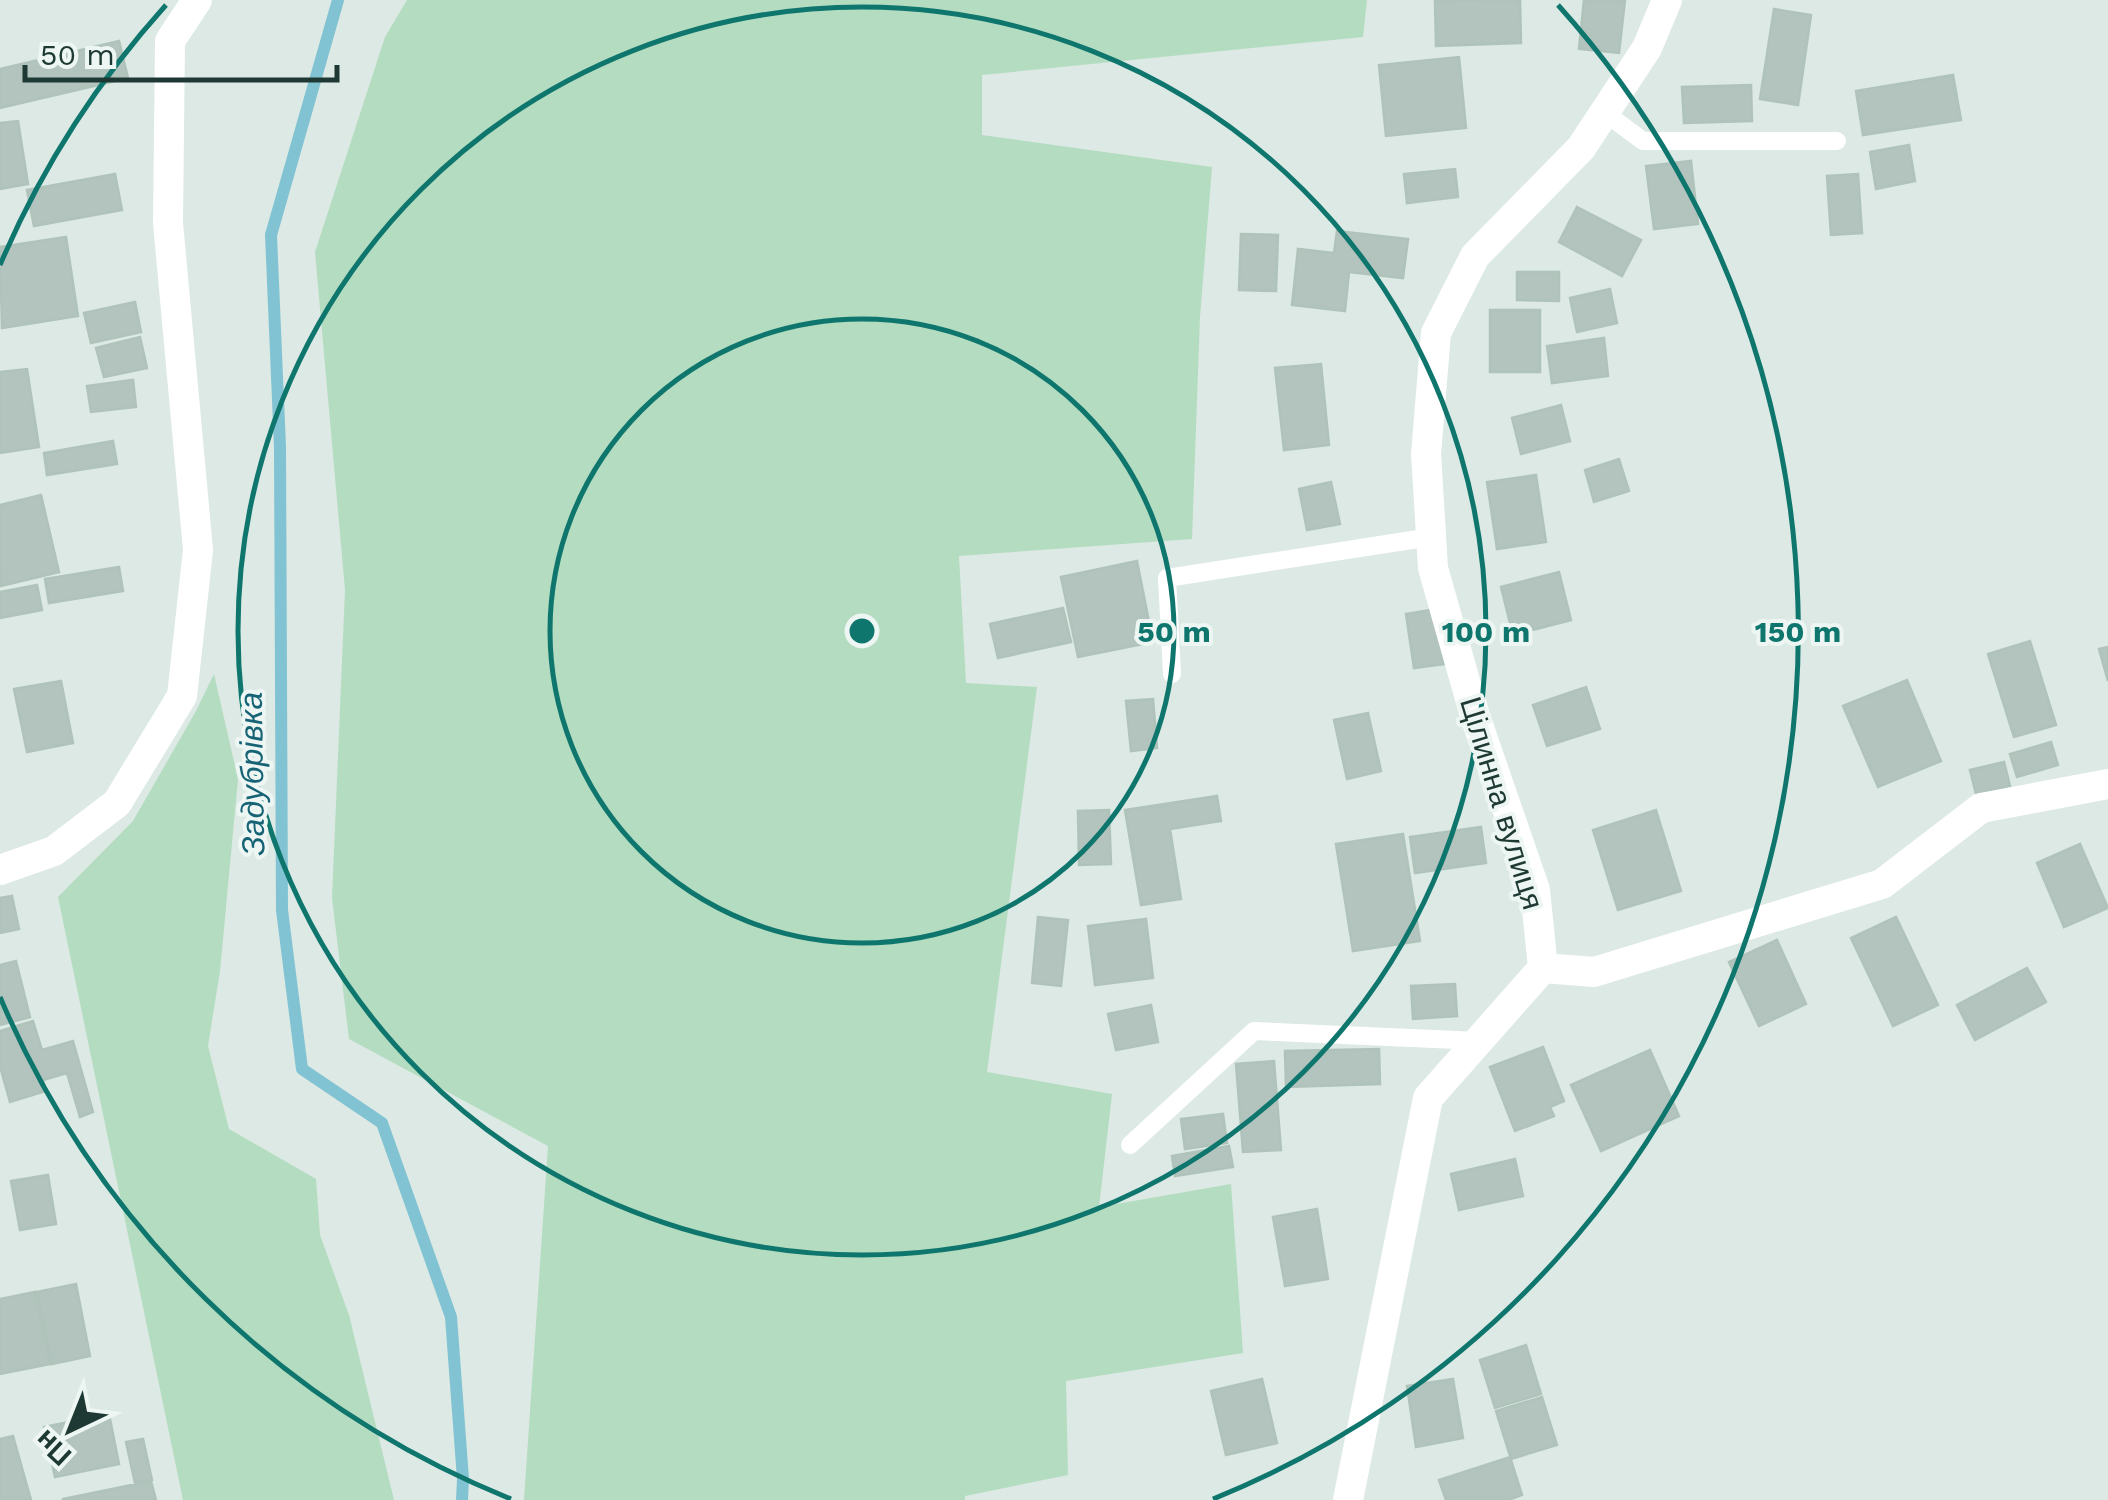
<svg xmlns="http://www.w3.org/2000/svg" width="2108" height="1500" font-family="'Work Sans',sans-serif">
<rect width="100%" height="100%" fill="#dce9e4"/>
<path fill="#b4dcc0" d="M 407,0 L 1367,0 L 1363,37 L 982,75 L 982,135 L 1212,167 L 1200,317 L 1192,539 L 959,556 L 966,683 L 1037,687 L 987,1072 L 1112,1094 L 1099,1207 L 1231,1184 L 1243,1353 L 1066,1381 L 1068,1475 L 965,1496 L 965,1500 L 524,1500 L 548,1146 L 349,1039 L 332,898 L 345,590 L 315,252 L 385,37 Z
M 214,674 L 238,779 L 220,971 L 208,1046 L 229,1129 L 316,1179 L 320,1235 L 349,1315 L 394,1500 L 183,1500 L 58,897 L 133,821 L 196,711 Z"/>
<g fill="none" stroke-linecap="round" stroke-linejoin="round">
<path stroke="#81c3d2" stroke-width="12" d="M 338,0 L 271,235 L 280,447 L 282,910 L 302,1069 L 382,1123 L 451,1317 L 463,1479 L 462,1500"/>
</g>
<path fill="#b2c4bd" stroke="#afc3bb" stroke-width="2.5" d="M 1520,0 L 1521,43 L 1436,46 L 1435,1 Z
M 1584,0 L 1625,0 L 1619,53 L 1579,49 Z
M 1774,9 L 1811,15 L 1798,105 L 1760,99 Z
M 119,41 L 128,78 L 0,108 L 0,69 Z
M 1459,57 L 1466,128 L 1386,136 L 1379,65 Z
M 1953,75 L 1961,120 L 1863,135 L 1856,91 Z
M 1751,85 L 1752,121 L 1684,123 L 1682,87 Z
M 18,121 L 28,184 L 0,189 L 0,123 Z
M 1909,145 L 1915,181 L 1876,189 L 1870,152 Z
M 1691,161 L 1698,224 L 1654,229 L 1646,166 Z
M 1455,169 L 1458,197 L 1407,203 L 1404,174 Z
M 115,174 L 122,210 L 34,226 L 27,190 Z
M 1858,174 L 1862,233 L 1831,235 L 1827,176 Z
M 1577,207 L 1641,240 L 1622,276 L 1559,242 Z
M 1337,231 L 1408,239 L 1403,278 L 1349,272 L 1345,311 L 1292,305 L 1298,249 L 1334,253 Z
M 1241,234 L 1278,235 L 1276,291 L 1239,290 Z
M 66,237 L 78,316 L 2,328 L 0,247 Z
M 1517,272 L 1559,272 L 1559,301 L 1517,300 Z
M 1610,289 L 1617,323 L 1577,332 L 1570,298 Z
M 135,302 L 141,332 L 91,343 L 84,313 Z
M 1490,310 L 1540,310 L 1540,372 L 1490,372 Z
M 140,337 L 147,368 L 104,377 L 96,348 Z
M 1604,338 L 1608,376 L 1552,383 L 1547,346 Z
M 1321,364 L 1329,445 L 1284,450 L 1275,368 Z
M 27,369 L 39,447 L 0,453 L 0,372 Z
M 133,380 L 136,407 L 91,412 L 87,386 Z
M 1561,405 L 1570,441 L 1521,454 L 1512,418 Z
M 113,441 L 117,464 L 47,475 L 44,453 Z
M 1619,459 L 1629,491 L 1594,502 L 1585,470 Z
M 1536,475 L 1546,542 L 1497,549 L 1487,482 Z
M 1331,482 L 1340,524 L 1307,530 L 1299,489 Z
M 41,495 L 59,572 L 1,586 L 0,505 Z
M 1137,561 L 1153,642 L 1078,657 L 1061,577 Z
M 119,567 L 123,591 L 49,603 L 45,579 Z
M 1559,572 L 1571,620 L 1513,635 L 1501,587 Z
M 37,585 L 42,610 L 0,618 L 0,592 Z
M 1063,608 L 1071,642 L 998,658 L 990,624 Z
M 1437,609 L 1445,664 L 1414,668 L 1406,614 Z
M 2030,641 L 2056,725 L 2014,737 L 1988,654 Z
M 2108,647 L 2108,681 L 2099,649 Z
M 1907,680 L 1941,761 L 1878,787 L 1843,706 Z
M 61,681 L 73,743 L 27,752 L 14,689 Z
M 1586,687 L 1600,729 L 1547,746 L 1533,705 Z
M 1153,699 L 1157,748 L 1131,751 L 1126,701 Z
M 1368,713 L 1381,771 L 1347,779 L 1334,720 Z
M 2051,742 L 2058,765 L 2017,777 L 2010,754 Z
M 2004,762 L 2010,786 L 1976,794 L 1970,770 Z
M 1217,796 L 1221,821 L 1170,829 L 1181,899 L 1141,905 L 1125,810 Z
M 1109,810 L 1111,864 L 1079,865 L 1078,811 Z
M 1656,810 L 1681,891 L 1618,910 L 1593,830 Z
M 1481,827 L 1486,863 L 1415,873 L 1410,837 Z
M 1403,834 L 1420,941 L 1353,951 L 1336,844 Z
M 2080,844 L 2108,908 L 2064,927 L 2037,863 Z
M 12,896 L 19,929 L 0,933 L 0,898 Z
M 1038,917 L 1068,920 L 1061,986 L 1032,983 Z
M 1896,917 L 1938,1005 L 1893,1026 L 1851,938 Z
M 1146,919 L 1153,978 L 1095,985 L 1088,926 Z
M 1777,940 L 1806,1004 L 1759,1026 L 1729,962 Z
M 16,961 L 30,1017 L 0,1025 L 0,965 Z
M 2027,968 L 2046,1002 L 1975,1040 L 1957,1005 Z
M 1455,984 L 1457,1016 L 1413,1019 L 1411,986 Z
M 1151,1005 L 1158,1042 L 1116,1050 L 1108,1014 Z
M 33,1021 L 42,1050 L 73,1041 L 93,1112 L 80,1117 L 67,1073 L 43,1080 L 46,1091 L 10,1102 L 0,1066 L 0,1031 Z
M 1543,1047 L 1564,1101 L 1550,1107 L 1554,1116 L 1515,1131 L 1490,1067 Z
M 1379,1049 L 1380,1084 L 1286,1087 L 1285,1051 Z
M 1650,1050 L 1679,1116 L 1601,1151 L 1571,1085 Z
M 1274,1061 L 1281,1150 L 1243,1152 L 1236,1064 Z
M 1223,1114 L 1227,1143 L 1185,1149 L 1181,1119 Z
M 1229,1146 L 1233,1167 L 1175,1176 L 1172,1156 Z
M 1515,1159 L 1523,1196 L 1459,1210 L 1451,1174 Z
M 48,1175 L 56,1224 L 20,1230 L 11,1181 Z
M 1317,1209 L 1328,1279 L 1285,1286 L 1273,1217 Z
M 76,1284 L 90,1356 L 52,1364 L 37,1292 Z
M 35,1292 L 50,1364 L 0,1374 L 0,1299 Z
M 1526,1345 L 1541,1394 L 1495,1408 L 1480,1360 Z
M 1262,1379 L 1277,1443 L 1226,1455 L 1211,1391 Z
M 1453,1379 L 1463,1438 L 1416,1447 L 1407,1386 Z
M 1542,1397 L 1557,1445 L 1511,1459 L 1496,1411 Z
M 109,1414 L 119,1464 L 55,1477 L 44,1427 Z
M 13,1436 L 31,1500 L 0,1500 L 0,1439 Z
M 143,1439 L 152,1480 L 135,1483 L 126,1442 Z
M 1510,1457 L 1522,1495 L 1508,1500 L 1446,1500 L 1439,1480 Z
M 151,1481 L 156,1500 L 63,1500 L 63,1499 Z"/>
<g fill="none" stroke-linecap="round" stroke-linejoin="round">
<path stroke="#fff" stroke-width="18" d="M 1604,112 L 1643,141 L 1837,141
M 1172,674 L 1167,578 L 1431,537
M 1130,1145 L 1254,1031 L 1479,1041"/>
<path stroke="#fff" stroke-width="30" d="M 0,870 L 54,851 L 117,803 L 182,696 L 198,550 L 168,223 L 170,41 L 197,0
M 1543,968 L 1535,890 L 1475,716 L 1433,568 L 1426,454 L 1436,333 L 1475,256 L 1581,148 L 1647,48 L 1667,0
M 1543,968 L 1594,972 L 1882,884 L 1981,808 L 2108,784
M 1348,1500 L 1428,1098 L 1543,968"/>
</g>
<g fill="none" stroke="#0f766e" stroke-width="5">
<circle cx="862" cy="631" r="312"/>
<circle cx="862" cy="631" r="624"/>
<path d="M511 1499A936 936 0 0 1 0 997M0 265A936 936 0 0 1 166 5M1558 5A936 936 0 0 1 1213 1499"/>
</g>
<g text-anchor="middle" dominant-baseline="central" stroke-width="8" stroke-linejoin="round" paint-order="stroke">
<g font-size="30" fill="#1e3933" stroke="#edf6f2">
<text transform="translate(1502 803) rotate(73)">Цілинна вулиця</text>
</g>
<g font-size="32" font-style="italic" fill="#166376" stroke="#edf6f2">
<text transform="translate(252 774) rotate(-91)">Задубрівка</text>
</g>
</g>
<circle cx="862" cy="631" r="15" fill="#0f766e" stroke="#edf6f2" stroke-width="5"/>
<g font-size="30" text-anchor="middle" font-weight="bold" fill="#0f766e" stroke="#edf6f2" stroke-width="8" stroke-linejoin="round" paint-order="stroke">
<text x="1174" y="642">50 m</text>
<text x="1486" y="642">100 m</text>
<text x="1798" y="642">150 m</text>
</g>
<g transform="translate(70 1430) rotate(223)" stroke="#edf6f2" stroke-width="8" paint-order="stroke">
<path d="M0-8L18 38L0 25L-18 38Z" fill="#1e3933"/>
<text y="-15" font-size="28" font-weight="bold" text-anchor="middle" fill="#1e3933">Пн</text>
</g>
<path d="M25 65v15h312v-15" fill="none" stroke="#1e3933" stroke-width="5"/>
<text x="40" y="65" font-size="30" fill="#1e3933" stroke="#edf6f2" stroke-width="8" paint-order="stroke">50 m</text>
</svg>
